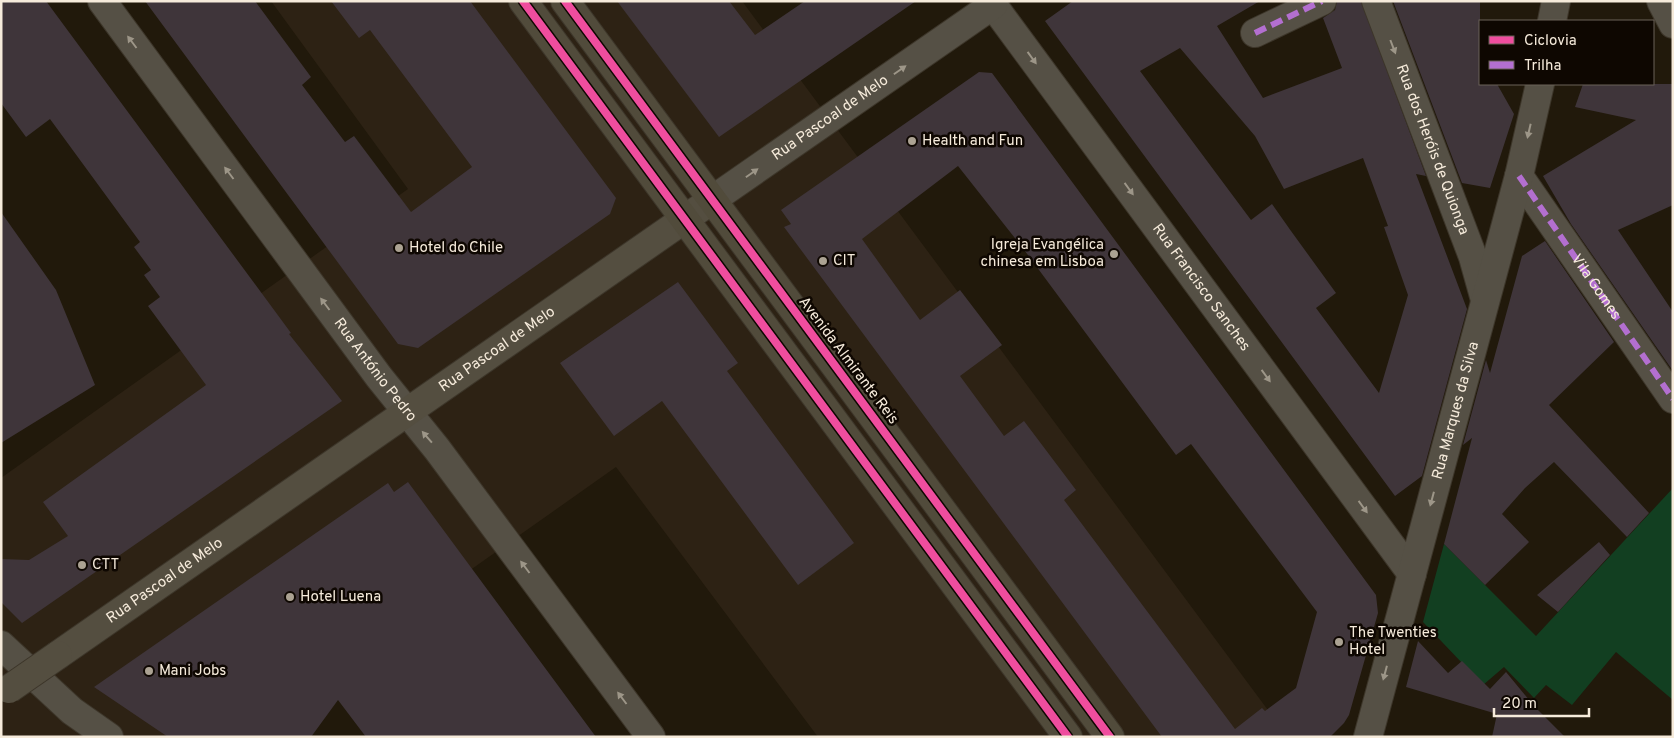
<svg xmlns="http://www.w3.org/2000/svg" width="1674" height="738" font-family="Overpass,sans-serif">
<rect width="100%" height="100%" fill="#21190b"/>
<path fill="#2d2214" d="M 271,1 L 742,1 L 1288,737 L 818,737 L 616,467 L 234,737 L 1,737 L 1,478 L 408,189 Z"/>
<path fill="#123f21" d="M 1673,488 L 1673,700 L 1616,652 L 1572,705 L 1546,685 L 1534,698 L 1504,667 L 1483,685 L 1423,622 L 1444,544 L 1536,636 Z"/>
<path fill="#3f353a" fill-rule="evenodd" d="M 1,1 L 46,1 L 291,333 L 289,334 L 342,401 L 22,623 L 1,602 L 1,559 L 29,560 L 68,536 L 43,502 L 206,385 L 148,306 L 160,297 L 144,275 L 151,270 L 134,247 L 140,242 L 50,119 L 26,137 L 1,103 Z
M 145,1 L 255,1 L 311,77 L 302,85 L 345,142 L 354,136 L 411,212 L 472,167 L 370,30 L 359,38 L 331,1 L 470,1 L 616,198 L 610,214 L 418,348 L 398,344 Z
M 617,1 L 729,1 L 755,35 L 805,1 L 916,1 L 719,137 Z
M 1073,1 L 1260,1 L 1217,26 L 1263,98 L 1342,68 L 1323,18 L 1335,10 L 1337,1 L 1361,1 L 1426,176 L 1416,174 L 1467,309 L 1422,476 L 1395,496 L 1045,21 ZM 1180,48 L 1255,136 L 1284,189 L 1363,158 L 1388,226 L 1384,227 L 1408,295 L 1379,393 L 1316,308 L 1336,293 L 1291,231 L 1272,204 L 1251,220 L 1140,71 Z
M 1393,1 L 1480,1 L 1480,84 L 1497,84 L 1514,114 L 1490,188 L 1462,183 Z
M 979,72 L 992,73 L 1376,595 L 1378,613 L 1349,715 L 1344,723 L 1330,737 L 1162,737 L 784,227 L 791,224 L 781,210 ZM 958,166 L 1022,247 L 1176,455 L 1191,444 L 1317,612 L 1296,688 L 1265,711 L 1262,708 L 1235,729 L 1064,500 L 1076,490 L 1024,421 L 1004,436 L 960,376 L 1002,345 L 960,290 L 920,320 L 862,239 Z
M 1583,84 L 1673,84 L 1673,205 L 1618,230 L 1673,312 L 1673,371 L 1571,224 L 1543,176 L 1636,120 L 1575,107 Z
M 1,212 L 56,290 L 95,385 L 1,443 Z
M 1545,241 L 1614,342 L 1549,405 L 1649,513 L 1627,537 L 1554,462 L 1525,488 L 1502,514 L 1529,542 L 1485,585 L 1444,544 L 1472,438 L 1463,445 L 1486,360 L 1490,373 L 1522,256 Z
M 678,282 L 738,363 L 727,371 L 854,543 L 798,585 L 662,401 L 614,436 L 560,363 Z
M 408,482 L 596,737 L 366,737 L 338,700 L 311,737 L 168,737 L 94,687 L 388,483 L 394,492 Z
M 1599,542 L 1610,555 L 1558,612 L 1537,595 Z
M 1418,641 L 1448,673 L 1462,661 L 1490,689 L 1506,672 L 1534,706 L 1565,737 L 1492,737 L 1497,714 L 1406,687 Z"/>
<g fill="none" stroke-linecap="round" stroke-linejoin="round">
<g stroke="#3d362a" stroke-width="30">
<g id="street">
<path id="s1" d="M 102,1 L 379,377 L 437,449 L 651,737"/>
<path id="s2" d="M 990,1 L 1412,574"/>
<path id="s3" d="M 1376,1 L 1473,257 L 1485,300"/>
<path d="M 1661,1 L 1673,24"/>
<path d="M 1552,21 L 1556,1"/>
<path d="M 1255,33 L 1322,1"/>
<path id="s4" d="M 1519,176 L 1673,399"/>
<path id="s5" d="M 712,200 L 993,5"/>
<path d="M 1,645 L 72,711 L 109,737"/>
<path id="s6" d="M 1368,737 L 1519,176 L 1540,84"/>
</g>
</g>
<g stroke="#3d362a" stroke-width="30">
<g id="secondary">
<path id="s7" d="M 58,655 L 712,200"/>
</g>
</g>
<g stroke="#3d362a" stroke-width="30">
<path id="primary" d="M 523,1 L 1068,737
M 565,1 L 1110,737"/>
</g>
<use href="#street" stroke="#555045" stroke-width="28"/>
<use href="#secondary" stroke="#544e40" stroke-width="28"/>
<use href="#primary" stroke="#514b3b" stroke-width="28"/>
<g stroke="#3d362a" stroke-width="30" stroke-linecap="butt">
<path id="secondary-bridge" d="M 9,689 L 58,655"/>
</g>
<use href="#secondary-bridge" stroke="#544e40" stroke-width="28"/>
<path stroke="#b36fd0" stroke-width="6" stroke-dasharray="12 6" stroke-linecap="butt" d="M 1255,33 L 1322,1
M 1519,176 L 1673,399"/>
<g stroke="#0e0701" stroke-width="11">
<path id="cycleway" d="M 523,1 L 1068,737
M 565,1 L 1110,737"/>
</g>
<use href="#cycleway" stroke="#ef4d9e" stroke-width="8"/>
</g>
<defs><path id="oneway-solid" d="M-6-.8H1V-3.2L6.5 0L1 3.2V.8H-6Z" transform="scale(1.25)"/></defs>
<g fill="#9d9688">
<use href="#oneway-solid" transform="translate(132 42) rotate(-127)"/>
<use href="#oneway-solid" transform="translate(1393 47) rotate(69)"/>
<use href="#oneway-solid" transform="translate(1032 58) rotate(54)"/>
<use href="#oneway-solid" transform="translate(900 70) rotate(-35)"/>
<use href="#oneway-solid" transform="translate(1529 131) rotate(103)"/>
<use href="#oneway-solid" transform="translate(229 173) rotate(-127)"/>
<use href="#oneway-solid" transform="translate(752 173) rotate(-35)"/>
<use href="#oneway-solid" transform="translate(1129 189) rotate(54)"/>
<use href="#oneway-solid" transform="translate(325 304) rotate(-127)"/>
<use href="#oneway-solid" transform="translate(1266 376) rotate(54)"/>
<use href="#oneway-solid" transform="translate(427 437) rotate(-131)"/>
<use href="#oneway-solid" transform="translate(1432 499) rotate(105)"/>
<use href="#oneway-solid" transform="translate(1363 507) rotate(54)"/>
<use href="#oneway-solid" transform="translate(525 567) rotate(-127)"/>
<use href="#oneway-solid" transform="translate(1385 673) rotate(105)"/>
<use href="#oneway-solid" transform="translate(622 698) rotate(-127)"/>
</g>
<g fill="#aba292" stroke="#0e0701" stroke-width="2">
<circle cx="912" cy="141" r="5"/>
<circle cx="399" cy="248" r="5"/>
<circle cx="1114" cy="254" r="5"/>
<circle cx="823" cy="261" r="5"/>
<circle cx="82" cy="565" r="5"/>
<circle cx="290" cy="597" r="5"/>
<circle cx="1339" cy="642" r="5"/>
<circle cx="149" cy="671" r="5"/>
</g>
<g text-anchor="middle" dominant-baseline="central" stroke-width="5" stroke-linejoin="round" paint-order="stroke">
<g font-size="15" fill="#f6ebdb" stroke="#0e0701">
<text stroke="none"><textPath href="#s5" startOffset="144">Rua Pascoal de Melo</textPath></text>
<text stroke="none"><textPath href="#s3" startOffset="159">Rua dos Heróis de Quionga</textPath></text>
<text stroke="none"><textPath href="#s4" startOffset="135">Vila Gomes</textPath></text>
<text stroke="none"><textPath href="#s2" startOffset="356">Rua Francisco Sanches</textPath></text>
<text stroke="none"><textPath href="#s7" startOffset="535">Rua Pascoal de Melo</textPath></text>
<text transform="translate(848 361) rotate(53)">Avenida Almirante Reis</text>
<text stroke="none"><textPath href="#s1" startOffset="459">Rua António Pedro</textPath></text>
<text stroke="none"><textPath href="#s6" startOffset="338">Rua Marques da Silva</textPath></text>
<text stroke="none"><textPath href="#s7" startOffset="130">Rua Pascoal de Melo</textPath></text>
</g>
<g font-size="15" fill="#f6ebdb" stroke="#0e0701" text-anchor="start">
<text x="922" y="141">Health and Fun</text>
<text x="1104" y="245" text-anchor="end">Igreja Evangélica<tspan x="1104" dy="17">chinesa em Lisboa</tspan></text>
<text x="409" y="248">Hotel do Chile</text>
<text x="833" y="261">CIT</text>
<text x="92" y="565">CTT</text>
<text x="300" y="597">Hotel Luena</text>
<text x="1349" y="633">The Twenties<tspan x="1349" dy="17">Hotel</tspan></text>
<text x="159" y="671">Mani Jobs</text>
</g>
</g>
<rect width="1674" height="738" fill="none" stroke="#f6ebdb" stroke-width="5"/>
<rect x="1479" y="20" width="175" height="65" fill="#0e0701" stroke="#6b6258"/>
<rect x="1489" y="36" width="25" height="8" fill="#ef4d9e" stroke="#6b6258"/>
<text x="1524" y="45" font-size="15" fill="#f6ebdb">Ciclovia</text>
<rect x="1489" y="61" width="25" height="8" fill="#b36fd0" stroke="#6b6258"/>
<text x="1524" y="70" font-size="15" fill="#f6ebdb">Trilha</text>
<path d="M1494 708v8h95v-8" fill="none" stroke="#f6ebdb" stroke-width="2.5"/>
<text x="1502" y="708" font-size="15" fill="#f6ebdb" stroke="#0e0701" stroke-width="4" paint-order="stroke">20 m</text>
</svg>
